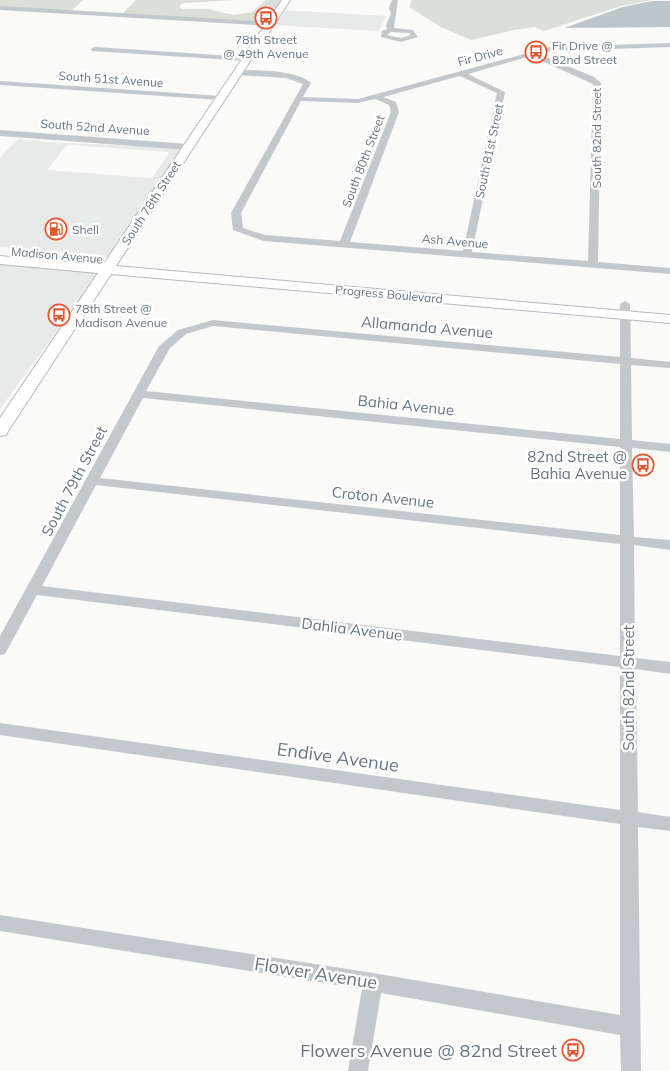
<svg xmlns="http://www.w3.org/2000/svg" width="670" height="1071" font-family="Mulish,sans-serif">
<rect width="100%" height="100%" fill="#fafaf8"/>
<path fill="#e8e9e9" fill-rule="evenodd" d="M 283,10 L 386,16 L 379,31 L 274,25 Z
M 18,139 L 48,142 L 183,148 L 110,257 L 0,247 L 0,158 ZM 70,145 L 167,152 L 169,153 L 153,177 L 149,178 L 47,170 L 66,146 Z
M 0,263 L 100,272 L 0,409 Z"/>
<path fill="#dadfd7" d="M 0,0 L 83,0 L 71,11 L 0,7 Z
M 136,0 L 234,0 L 184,3 L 179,6 L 182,9 L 208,9 L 234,15 L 252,12 L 266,0 L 283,0 L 268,22 L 122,14 Z
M 412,0 L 651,0 L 621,6 L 544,31 L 535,27 L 514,30 L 471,40 L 441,27 L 409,7 Z"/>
<path fill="#bbc7cb" d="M 652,1 L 670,1 L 670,27 L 564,28 L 623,7 Z"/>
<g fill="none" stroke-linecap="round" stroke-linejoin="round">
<g stroke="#b3babf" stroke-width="2">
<path id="secondary" d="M 282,0 L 290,0 L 116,266 L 670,315 L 670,323 L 111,274 L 8,431 L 6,435 L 0,436 L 0,418 L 98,273 L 0,264 L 0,256 L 103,265 Z"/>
</g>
<path fill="#c3c8cc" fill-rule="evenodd" d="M 392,0 L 398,0 L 394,28 L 413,30 L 418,37 L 401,42 L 381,37 L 382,31 L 387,29 L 386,25 L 391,14 L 389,8 ZM 391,32 L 409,33 L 411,35 L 401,38 L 387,35 Z
M 0,6 L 271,22 L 274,24 L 271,26 L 0,10 Z
M 670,43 L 670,47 L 550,51 L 538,54 L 594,77 L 601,83 L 598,262 L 670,268 L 670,274 L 264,241 L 233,230 L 231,213 L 303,84 L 286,78 L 238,75 L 234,73 L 235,71 C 253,69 298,70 311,83 L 303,97 L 358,99 L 550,47 ZM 531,56 L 593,84 L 588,261 L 472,252 L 505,92 L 468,74 ZM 460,76 L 497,93 L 463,251 L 350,242 L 399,112 L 396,102 L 383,97 ZM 375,99 L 389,105 L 391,112 L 340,241 L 265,235 L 243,228 L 241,213 L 301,101 L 358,103 Z
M 95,47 L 248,57 L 252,59 L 248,61 L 92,51 L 91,49 Z
M 0,81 L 221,96 L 225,98 L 221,100 L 0,85 Z
M 0,130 L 188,144 L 192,147 L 188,150 L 0,136 Z
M 625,301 L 630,304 L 631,358 L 670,362 L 670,368 L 631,365 L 632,440 L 670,444 L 670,452 L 632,448 L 634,537 L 670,540 L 670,550 L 634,545 L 635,658 L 670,662 L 670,674 L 636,669 L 638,812 L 670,817 L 670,831 L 638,827 L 641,1071 L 621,1071 L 620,1035 L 381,993 L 368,1071 L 348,1071 L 362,989 L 0,931 L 0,915 L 373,973 L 620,1015 L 620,824 L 0,735 L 0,723 L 620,810 L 620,667 L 37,595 L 5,654 L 0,655 L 0,636 L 159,346 L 178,330 L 213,320 L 620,357 L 620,304 ZM 213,326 L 620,364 L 620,439 L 146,391 L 170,348 L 186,334 ZM 143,398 L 620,447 L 620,535 L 100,478 ZM 96,485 L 620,544 L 620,656 L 42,586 Z"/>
<use href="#secondary" fill="#fff" fill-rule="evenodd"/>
</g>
<defs>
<g id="bus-ring" transform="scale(1.125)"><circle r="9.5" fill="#fff" stroke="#e4572e" stroke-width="1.5"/><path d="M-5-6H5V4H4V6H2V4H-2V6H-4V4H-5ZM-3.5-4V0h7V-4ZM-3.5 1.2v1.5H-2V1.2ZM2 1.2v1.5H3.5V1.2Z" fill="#e4572e"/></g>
<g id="fuel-ring" transform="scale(1.125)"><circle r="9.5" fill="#fff" stroke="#e4572e" stroke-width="1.5"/><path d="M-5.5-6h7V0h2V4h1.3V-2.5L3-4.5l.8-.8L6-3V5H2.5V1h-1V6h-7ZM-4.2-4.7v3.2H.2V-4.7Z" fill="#e4572e"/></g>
</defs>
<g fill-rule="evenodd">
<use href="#bus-ring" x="266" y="18"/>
<use href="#bus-ring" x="536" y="52"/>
<use href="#fuel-ring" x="56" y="229"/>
<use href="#bus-ring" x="59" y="315"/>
<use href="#bus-ring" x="643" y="465"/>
<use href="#bus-ring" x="573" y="1050"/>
</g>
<g text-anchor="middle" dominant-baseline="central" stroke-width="5" stroke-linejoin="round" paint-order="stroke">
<g font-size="12" fill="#657683" stroke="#fff" text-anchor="start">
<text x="266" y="39" text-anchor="middle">78th Street<tspan x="266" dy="14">@ 49th Avenue</tspan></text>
<text x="552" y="45">Fir Drive @<tspan x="552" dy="14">82nd Street</tspan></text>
<text x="72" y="229">Shell</text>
<text x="75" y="308">78th Street @<tspan x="75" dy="14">Madison Avenue</tspan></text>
</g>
<g font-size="12" fill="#657683" stroke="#fff">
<text transform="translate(480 56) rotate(-15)">Fir Drive</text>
<text transform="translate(111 79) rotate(4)">South 51st Avenue</text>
<text transform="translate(95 127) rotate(4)">South 52nd Avenue</text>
<text transform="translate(596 138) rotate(-90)">South 82nd Street</text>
<text transform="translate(489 151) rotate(-78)">South 81st Street</text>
<text transform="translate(363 161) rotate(-69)">South 80th Street</text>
<text transform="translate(151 203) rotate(-57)">South 78th Street</text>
<text transform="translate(455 241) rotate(5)">Ash Avenue</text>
<text transform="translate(57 255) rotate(5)">Madison Avenue</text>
<text transform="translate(389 294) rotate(5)">Progress Boulevard</text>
</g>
<g font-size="15" fill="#657683" stroke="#fff">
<text transform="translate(427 327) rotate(5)">Allamanda Avenue</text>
<text transform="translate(406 405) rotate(6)">Bahia Avenue</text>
<text transform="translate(74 481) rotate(-62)">South 79th Street</text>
<text transform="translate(383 497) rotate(6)">Croton Avenue</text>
<text transform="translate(352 629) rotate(7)">Dahlia Avenue</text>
<text transform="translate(628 688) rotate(-90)">South 82nd Street</text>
</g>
<g font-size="15" fill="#657683" stroke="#fff" text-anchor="end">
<text x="627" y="456">82nd Street @<tspan x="627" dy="17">Bahia Avenue</tspan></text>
</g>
<g font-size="18" fill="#657683" stroke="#fff">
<text transform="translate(338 757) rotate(8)">Endive Avenue</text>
<text transform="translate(316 973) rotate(9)">Flower Avenue</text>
</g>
<g font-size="18" fill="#657683" stroke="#fff" text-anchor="end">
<text x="557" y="1050">Flowers Avenue @ 82nd Street</text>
</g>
</g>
</svg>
